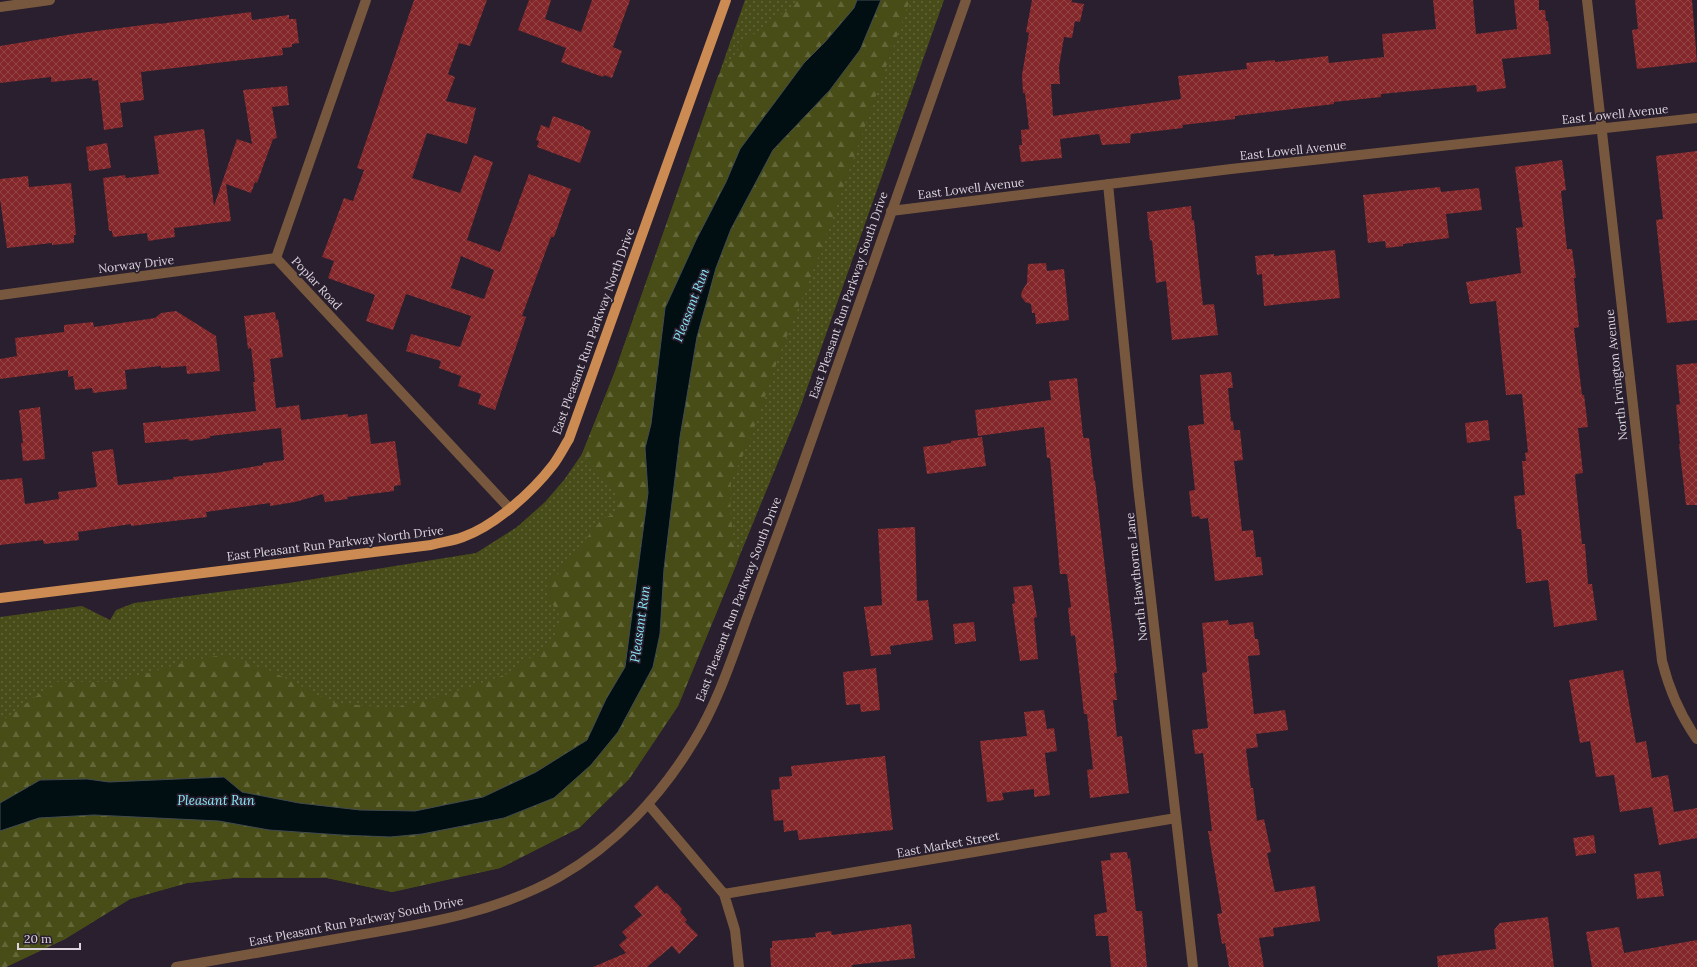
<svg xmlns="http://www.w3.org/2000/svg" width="1697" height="967" font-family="Lora,serif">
<defs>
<pattern id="grass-dots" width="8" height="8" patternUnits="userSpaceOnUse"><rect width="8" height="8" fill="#474c18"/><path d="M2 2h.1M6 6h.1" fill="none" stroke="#616539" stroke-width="1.8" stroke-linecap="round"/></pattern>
<pattern id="forest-firs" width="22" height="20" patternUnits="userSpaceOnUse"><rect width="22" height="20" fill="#484d17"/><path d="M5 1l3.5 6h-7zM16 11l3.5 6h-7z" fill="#626638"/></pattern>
<pattern id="building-cross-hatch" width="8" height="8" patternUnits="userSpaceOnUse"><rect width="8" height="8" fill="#83272a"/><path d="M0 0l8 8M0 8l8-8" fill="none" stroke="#944548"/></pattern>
</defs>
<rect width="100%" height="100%" fill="#291f2e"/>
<path fill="url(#grass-dots)" d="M 745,0 L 944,0 L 799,411 L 678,706 L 629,779 L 579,828 L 500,868 L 392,892 L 327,878 L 233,878 L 187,883 L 130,899 L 65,939 L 6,967 L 0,967 L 0,617 L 82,606 L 110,620 L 116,610 L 134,603 L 289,583 L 476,553 L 517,527 L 545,502 L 564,480 L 582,454 L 614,374 Z"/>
<path fill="url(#forest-firs)" d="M 797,0 L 857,0 L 854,8 L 825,42 L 804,63 L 740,149 L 726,182 L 696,240 L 666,308 L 651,424 L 645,448 L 648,493 L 625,667 L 606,699 L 587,740 L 536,772 L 483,797 L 415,811 L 360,810 L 299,803 L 242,792 L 223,777 L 109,782 L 87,779 L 40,780 L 0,803 L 0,722 L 56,682 L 117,682 L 189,661 L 222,655 L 271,671 L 334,703 L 394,708 L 450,694 L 513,672 L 553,639 L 562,619 L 549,599 L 546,582 L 558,574 L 601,520 L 619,511 L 614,488 L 582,454 L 614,374 L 718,76 L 746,40 L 791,7 Z
M 881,0 L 910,0 L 817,261 L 779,356 L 750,440 L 731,481 L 730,510 L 737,563 L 678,706 L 629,779 L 579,828 L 500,868 L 392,892 L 327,878 L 233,878 L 187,883 L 130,899 L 65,939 L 6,967 L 0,967 L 0,831 L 39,818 L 94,815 L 219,821 L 269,830 L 341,835 L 390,837 L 422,834 L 504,818 L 554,798 L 591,765 L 618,732 L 653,667 L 660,634 L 664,569 L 680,437 L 697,337 L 716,268 L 731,229 L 773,150 L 830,90 L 878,8 Z"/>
<path fill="#010f12" stroke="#424a4f" d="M 857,0 L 881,0 L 860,50 L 830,90 L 773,150 L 731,229 L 716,268 L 697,337 L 680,437 L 664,569 L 660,634 L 653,667 L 618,732 L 591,765 L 554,798 L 504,818 L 422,834 L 390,837 L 341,835 L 269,830 L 219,821 L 94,815 L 39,818 L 0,831 L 0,803 L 40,780 L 87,779 L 109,782 L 224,777 L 242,792 L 299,803 L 360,810 L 415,811 L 483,797 L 536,772 L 587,740 L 606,699 L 625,667 L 648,493 L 645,448 L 651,424 L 665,308 L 696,240 L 726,182 L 740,149 L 804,63 L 825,42 L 854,8 Z"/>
<path fill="url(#building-cross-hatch)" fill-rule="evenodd" d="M 414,0 L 487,0 L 470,46 L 459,43 L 448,74 L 455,77 L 446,101 L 476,108 L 467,144 L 427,133 L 412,178 L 460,193 L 474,155 L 493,162 L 467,240 L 500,252 L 529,174 L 571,189 L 554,237 L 551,237 L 522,316 L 526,317 L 495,410 L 478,404 L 481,394 L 458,386 L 461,376 L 439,368 L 441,361 L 406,351 L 411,334 L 460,347 L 471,316 L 406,294 L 393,330 L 366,321 L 375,295 L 328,278 L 334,261 L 322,257 L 344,198 L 353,201 L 364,170 L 357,168 ZM 461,256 L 494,270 L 484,299 L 451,288 Z
M 529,0 L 551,0 L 545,19 L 581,32 L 592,0 L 630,0 L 613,47 L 622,51 L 612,78 L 604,75 L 603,77 L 561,62 L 566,48 L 518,30 Z
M 1032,0 L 1072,0 L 1071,2 L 1084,4 L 1080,22 L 1075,21 L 1072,38 L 1064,37 L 1059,67 L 1060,84 L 1051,84 L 1053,116 L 1181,99 L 1178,76 L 1247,69 L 1246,63 L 1275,60 L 1275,62 L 1328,56 L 1329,63 L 1384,57 L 1382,34 L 1436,29 L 1433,0 L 1473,0 L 1476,34 L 1517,29 L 1514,0 L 1539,0 L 1539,10 L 1545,10 L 1546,21 L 1548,21 L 1551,54 L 1502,59 L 1506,88 L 1477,92 L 1476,85 L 1381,94 L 1381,97 L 1334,102 L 1334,104 L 1235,116 L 1235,119 L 1182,125 L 1183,128 L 1131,134 L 1130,143 L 1102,145 L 1099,134 L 1060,139 L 1062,158 L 1021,162 L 1019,145 L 1022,145 L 1021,130 L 1029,129 L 1025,93 L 1023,93 L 1022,75 L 1029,33 L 1026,32 Z
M 1635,0 L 1692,0 L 1697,62 L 1637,69 L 1632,30 L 1638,29 Z
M 251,12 L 252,20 L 289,15 L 289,19 L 296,19 L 299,43 L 292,44 L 292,47 L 282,48 L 283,55 L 141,72 L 144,100 L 120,103 L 123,127 L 104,130 L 98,80 L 92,81 L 92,78 L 51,82 L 51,77 L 0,83 L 0,46 L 73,34 L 159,23 L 159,24 Z
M 287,86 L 289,105 L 272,107 L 277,138 L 273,139 L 257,183 L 255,182 L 251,193 L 226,184 L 231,221 L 174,228 L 175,237 L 148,241 L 147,233 L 113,237 L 112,231 L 109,231 L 103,178 L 125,175 L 126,178 L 159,174 L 154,136 L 204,129 L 214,206 L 237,139 L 252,144 L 243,90 Z
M 553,116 L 584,127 L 584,128 L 591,131 L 580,163 L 537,147 L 539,141 L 536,140 L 541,125 L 549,128 Z
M 107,143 L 111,168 L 89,171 L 86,147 Z
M 1697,151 L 1697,320 L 1667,323 L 1656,220 L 1663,219 L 1656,156 Z
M 1562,160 L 1566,190 L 1561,191 L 1567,249 L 1572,249 L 1576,278 L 1574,278 L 1579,327 L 1574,328 L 1582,395 L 1584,395 L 1588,427 L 1578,428 L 1583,473 L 1576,474 L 1575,476 L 1582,544 L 1585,544 L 1588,584 L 1592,584 L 1597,620 L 1554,627 L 1548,580 L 1526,583 L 1521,529 L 1517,529 L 1514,496 L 1525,495 L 1522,461 L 1526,461 L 1525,453 L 1528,452 L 1522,394 L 1506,395 L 1496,301 L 1470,304 L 1466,282 L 1521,273 L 1516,228 L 1523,227 L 1515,167 Z
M 28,176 L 29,187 L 71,183 L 76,235 L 74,235 L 74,243 L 52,245 L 52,243 L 7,248 L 0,199 L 0,179 Z
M 1440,187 L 1441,192 L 1479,188 L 1482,210 L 1446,214 L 1449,238 L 1403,244 L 1403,246 L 1386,248 L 1385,241 L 1368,243 L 1363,195 Z
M 1191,206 L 1192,220 L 1194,220 L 1203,305 L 1214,304 L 1218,335 L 1172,340 L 1166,281 L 1156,283 L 1152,240 L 1150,241 L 1147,212 Z
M 1335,250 L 1340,298 L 1264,306 L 1262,274 L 1257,275 L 1255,256 L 1274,254 L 1274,256 Z
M 1046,263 L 1047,271 L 1064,269 L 1069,320 L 1036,324 L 1035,313 L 1032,313 L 1031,304 L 1025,302 L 1021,296 L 1022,291 L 1027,283 L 1028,264 Z
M 176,311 L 216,336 L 220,371 L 187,374 L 186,366 L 161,368 L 161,366 L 125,370 L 127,389 L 93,393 L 92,388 L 75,390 L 73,376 L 68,377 L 68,370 L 0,379 L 0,359 L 17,356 L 15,338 L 64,332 L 64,325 L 93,322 L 94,327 L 155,318 L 161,313 Z
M 275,312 L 276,320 L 278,319 L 283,357 L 270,359 L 276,408 L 299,405 L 301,420 L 348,414 L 348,417 L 367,414 L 371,444 L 395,441 L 401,485 L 394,486 L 394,491 L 347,497 L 348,499 L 325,502 L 323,494 L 295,502 L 270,506 L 270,503 L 206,512 L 207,517 L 131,526 L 131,524 L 78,532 L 79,540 L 44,544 L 43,540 L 0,545 L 0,480 L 22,478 L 25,504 L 59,499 L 58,492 L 97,487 L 92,452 L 113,449 L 118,485 L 174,479 L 173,477 L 215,473 L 263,465 L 263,463 L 284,460 L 281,428 L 210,436 L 210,438 L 189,441 L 188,439 L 145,443 L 143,423 L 256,411 L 253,382 L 255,382 L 251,348 L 248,349 L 244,316 Z
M 1697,363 L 1697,505 L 1686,505 L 1679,444 L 1680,444 L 1676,405 L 1680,404 L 1676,365 Z
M 1231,372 L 1233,388 L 1228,388 L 1231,421 L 1233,421 L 1234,430 L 1240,430 L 1243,460 L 1234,461 L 1242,531 L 1253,530 L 1256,557 L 1261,557 L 1263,575 L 1215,581 L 1208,518 L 1200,519 L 1199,516 L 1192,517 L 1189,491 L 1195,490 L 1188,426 L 1204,424 L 1200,375 Z
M 1077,378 L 1083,436 L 1084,438 L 1089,438 L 1094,481 L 1095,480 L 1117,673 L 1114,673 L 1117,700 L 1113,700 L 1117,737 L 1122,736 L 1129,793 L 1090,798 L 1087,770 L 1093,769 L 1087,714 L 1084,714 L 1075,635 L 1071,636 L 1068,608 L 1071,607 L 1067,574 L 1060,574 L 1050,458 L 1047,458 L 1044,427 L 978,436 L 975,410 L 1051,400 L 1049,381 Z
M 40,407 L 45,459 L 23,461 L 21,443 L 23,443 L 19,410 Z
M 1488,420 L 1490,440 L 1467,443 L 1465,423 Z
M 982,437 L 986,466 L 927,474 L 923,447 L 951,443 L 951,441 Z
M 915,527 L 917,601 L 928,600 L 933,640 L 890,646 L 891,654 L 871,656 L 864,607 L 882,605 L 878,529 Z
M 1032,585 L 1037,617 L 1034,618 L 1038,659 L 1020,661 L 1012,604 L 1015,603 L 1013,587 Z
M 1228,620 L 1229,625 L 1253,622 L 1255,639 L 1258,639 L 1260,655 L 1248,656 L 1254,714 L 1285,710 L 1288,730 L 1256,734 L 1258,747 L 1246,749 L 1251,788 L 1253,788 L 1257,821 L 1264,819 L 1271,852 L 1267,853 L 1275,892 L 1315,886 L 1320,921 L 1273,928 L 1274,936 L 1259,938 L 1264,967 L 1229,967 L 1225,943 L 1222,944 L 1217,914 L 1222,913 L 1208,831 L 1212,831 L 1203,753 L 1195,754 L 1192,730 L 1208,728 L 1202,673 L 1207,672 L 1202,623 Z
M 974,622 L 976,641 L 955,644 L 953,624 Z
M 876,668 L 880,710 L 861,712 L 860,704 L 846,705 L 843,672 Z
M 1623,670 L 1636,743 L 1646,741 L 1652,778 L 1668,775 L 1674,812 L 1697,808 L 1697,838 L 1659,845 L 1652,807 L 1620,812 L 1614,775 L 1596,777 L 1590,741 L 1580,743 L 1569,680 Z
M 1044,710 L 1047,729 L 1054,728 L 1057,751 L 1045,753 L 1050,795 L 1034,797 L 1034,789 L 1002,793 L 1004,800 L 987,802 L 980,741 L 1027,736 L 1024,712 Z
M 885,756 L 893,830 L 799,840 L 797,830 L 784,832 L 783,820 L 774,821 L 771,790 L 780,789 L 779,777 L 792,776 L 791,766 Z
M 1594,835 L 1596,853 L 1576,856 L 1573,838 Z
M 1127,852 L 1128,859 L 1130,858 L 1136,911 L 1142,911 L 1147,967 L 1111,967 L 1108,936 L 1096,936 L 1094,915 L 1107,912 L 1101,861 L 1111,860 L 1110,853 Z
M 1660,871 L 1664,896 L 1637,899 L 1634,874 Z
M 657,885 L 665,894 L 667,893 L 682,909 L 680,912 L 687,920 L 685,922 L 698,935 L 679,954 L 672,946 L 647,967 L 593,967 L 626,953 L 619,945 L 627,938 L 622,932 L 642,915 L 634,906 Z
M 1548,917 L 1554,967 L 1438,967 L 1437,956 L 1496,949 L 1494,930 L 1500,923 Z
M 911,924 L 915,958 L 852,965 L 852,967 L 771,967 L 770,948 L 772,948 L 772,941 L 816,937 L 815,933 L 831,931 L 832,935 Z
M 1619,927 L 1624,953 L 1697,940 L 1697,967 L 1592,967 L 1586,932 Z"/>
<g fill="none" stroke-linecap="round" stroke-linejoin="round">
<path stroke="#77583e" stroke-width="10" d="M 1587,0 L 1662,661 C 1669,689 1680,715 1697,739
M 0,7 L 50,0
M 1108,184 L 1138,486 L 1193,967
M 891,211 L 1231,169 L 1697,118
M 276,258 L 510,509
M 276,258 L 366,0
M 0,295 L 276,258
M 648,804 L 724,894 L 735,930 L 739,967
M 724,894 L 1176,818
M 176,967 C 235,957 294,946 353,936 C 424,924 495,913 559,877 C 615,845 661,796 694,741 C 717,704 731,661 746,620 C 765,568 785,516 803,464 C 857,309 912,155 966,0"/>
<path stroke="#cb8b52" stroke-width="10" d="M 0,598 L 431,545 C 442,542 453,541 463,537 C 495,526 533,491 553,465 C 559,457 564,447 569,439 L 726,0"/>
</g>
<g text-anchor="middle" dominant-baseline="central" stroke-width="3.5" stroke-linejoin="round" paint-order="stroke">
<g font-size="12" fill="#dbd4de" stroke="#291f2e">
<text transform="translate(1615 114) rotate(-6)">East Lowell Avenue</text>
<text transform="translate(1293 150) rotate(-6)">East Lowell Avenue</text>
<text transform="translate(971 188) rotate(-7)">East Lowell Avenue</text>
<text transform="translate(136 264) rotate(-7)">Norway Drive</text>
<text transform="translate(317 283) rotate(47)">Poplar Road</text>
<text transform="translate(848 295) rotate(-71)">East Pleasant Run Parkway South Drive</text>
<text transform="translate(593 331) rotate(-70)">East Pleasant Run Parkway North Drive</text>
<text transform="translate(1616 375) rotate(-96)">North Irvington Avenue</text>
<text transform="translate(335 543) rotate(-7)">East Pleasant Run Parkway North Drive</text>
<text transform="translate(1136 577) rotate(-96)">North Hawthorne Lane</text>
<text transform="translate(738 599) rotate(-69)">East Pleasant Run Parkway South Drive</text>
<text transform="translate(948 844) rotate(-10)">East Market Street</text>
<text transform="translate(356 921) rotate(-11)">East Pleasant Run Parkway South Drive</text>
</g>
<g font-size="13" font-style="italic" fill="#88e9f8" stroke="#291f2e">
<text transform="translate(691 305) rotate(-69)">Pleasant Run</text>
<text transform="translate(640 624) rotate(-82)">Pleasant Run</text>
<text x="216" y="800">Pleasant Run</text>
</g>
</g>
<path d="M18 943v6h62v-6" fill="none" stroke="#dbd4de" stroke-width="2"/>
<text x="24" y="943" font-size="12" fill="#dbd4de" stroke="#291f2e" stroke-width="3" paint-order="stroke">20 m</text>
</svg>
